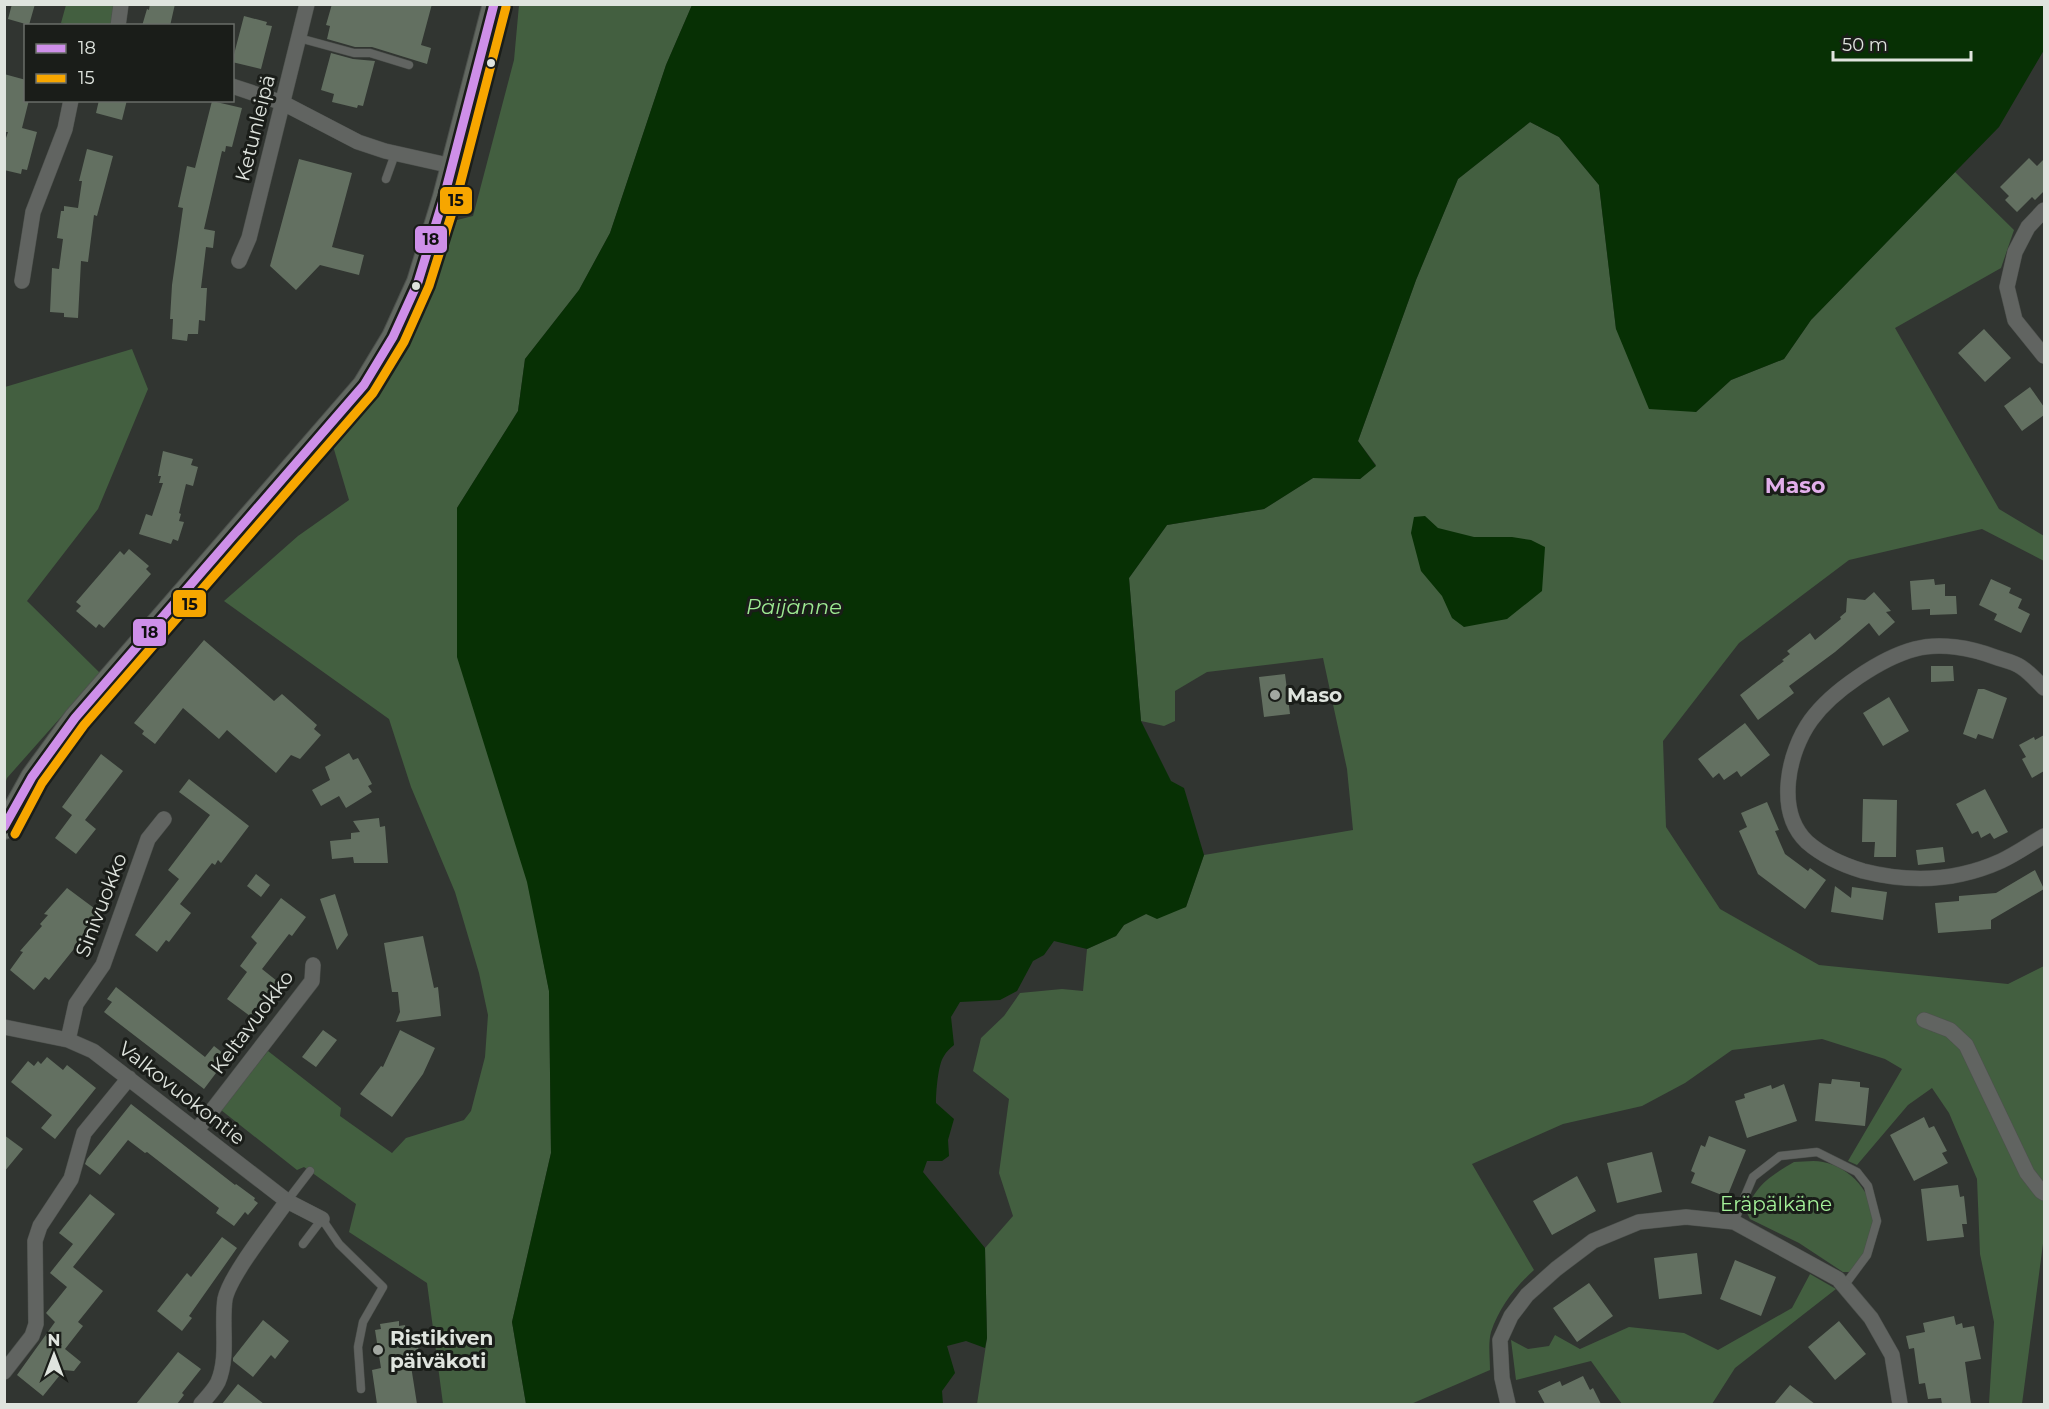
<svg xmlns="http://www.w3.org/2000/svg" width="2049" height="1409" font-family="Montserrat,sans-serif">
<rect width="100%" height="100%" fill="#313531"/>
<path fill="#435f40" d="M 66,5 L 118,5 L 113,25 L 70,25 L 61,23 Z
M 519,5 L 692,5 L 666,65 L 610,233 L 579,290 L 525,359 L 518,411 L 457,508 L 549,991 L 551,1153 L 512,1322 L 526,1404 L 443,1404 L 427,1283 L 349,1232 L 356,1204 L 304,1167 L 297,1170 L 221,1110 L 268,1051 L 341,1108 L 340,1116 L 392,1153 L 406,1138 L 464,1120 L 471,1111 L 485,1057 L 488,1015 L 479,973 L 455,892 L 411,787 L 389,719 L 224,601 L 298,536 L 349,500 L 333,446 L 376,393 L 433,287 L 457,220 L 473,216 L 514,60 Z
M 1530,122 L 1559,137 L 1599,185 L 1616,329 L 1696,412 L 1731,380 L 1784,359 L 1811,320 L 1955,172 L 2014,230 L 2001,268 L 1895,328 L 1999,509 L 2044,536 L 2044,561 L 1982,529 L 1849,560 L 1739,643 L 1663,741 L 1666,827 L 1720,909 L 1819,965 L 2008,984 L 2044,966 L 2044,1236 L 2022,1404 L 1989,1404 L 1994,1322 L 1980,1254 L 1977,1179 L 1949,1113 L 1932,1088 L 1908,1105 L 1857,1165 L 1848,1161 L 1902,1069 L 1885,1059 L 1822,1039 L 1732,1050 L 1685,1083 L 1642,1106 L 1563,1124 L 1472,1164 L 1534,1270 C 1515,1287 1499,1308 1491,1332 C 1488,1343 1490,1359 1490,1370 L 1411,1404 L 977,1404 L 987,1338 L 985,1248 L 1013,1216 L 999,1173 L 1009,1099 L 973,1071 L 981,1038 L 1004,1016 L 1020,993 L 1062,989 L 1083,991 L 1087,949 L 1116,936 L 1124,925 L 1146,914 L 1186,907 L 1204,855 L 1353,830 L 1347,769 L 1323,658 L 1207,672 L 1175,691 L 1175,721 L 1164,726 L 1141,721 L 1129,578 L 1167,525 L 1264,509 L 1313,478 L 1360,479 L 1376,465 L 1358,441 L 1416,280 L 1458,179 Z
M 132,349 L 148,389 L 98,509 L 27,601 L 100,673 L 7,778 L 5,784 L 5,387 Z
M 1794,1162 C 1803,1162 1814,1160 1823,1162 C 1854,1168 1878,1199 1873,1231 C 1871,1246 1860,1259 1851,1272 L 1843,1272 L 1799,1243 L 1750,1219 L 1747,1213 C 1752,1187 1773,1174 1794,1162 Z
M 1810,1274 L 1836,1289 L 1735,1368 L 1712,1404 L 1622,1404 L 1591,1361 L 1516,1380 L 1511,1340 L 1528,1349 L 1549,1346 L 1555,1335 L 1580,1349 L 1629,1327 L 1684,1333 L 1718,1350 L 1792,1308 Z"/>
<path fill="#073004" d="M 692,5 L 2044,5 L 2044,50 L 1999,127 L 1811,320 L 1784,359 L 1731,380 L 1696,412 L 1649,409 L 1616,329 L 1599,185 L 1559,137 L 1530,122 L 1458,179 L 1416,280 L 1358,441 L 1376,466 L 1360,479 L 1313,478 L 1264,509 L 1167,525 L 1129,578 L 1141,721 L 1171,781 L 1184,788 L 1204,855 L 1186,907 L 1157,919 L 1146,914 L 1124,925 L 1116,936 L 1087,949 L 1054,941 L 1044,955 L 1033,961 L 1017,991 L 1000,1000 L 960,1002 L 951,1017 L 954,1045 C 950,1048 946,1052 944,1056 C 938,1064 936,1092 936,1103 L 954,1119 L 948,1140 L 949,1156 L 942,1161 L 927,1161 L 923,1172 L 985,1248 L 987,1338 L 985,1348 L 966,1341 L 947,1346 L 955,1373 L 942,1391 L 943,1404 L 526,1404 L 512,1322 L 551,1153 L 549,991 L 527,882 L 457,657 L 457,508 L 518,411 L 525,359 L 579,290 L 610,233 L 666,65 Z
M 1425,516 L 1438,528 L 1474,537 L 1512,537 L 1531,540 L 1545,547 L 1542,591 L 1507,619 L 1464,627 L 1452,618 L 1442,596 L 1421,571 L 1411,533 L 1414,517 Z"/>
<path fill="#637061" d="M 12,4 L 35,4 L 29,25 L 8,19 Z
M 150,4 L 175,4 L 170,26 L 142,26 L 147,9 L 149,10 Z
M 332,4 L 432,4 L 421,45 L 431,48 L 427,64 L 372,47 L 355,47 L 327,39 L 330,26 L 326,25 Z
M 244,16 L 267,22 L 266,25 L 272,26 L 261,69 L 232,62 Z
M 331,53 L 353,59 L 375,61 L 363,106 L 358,105 L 357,108 L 332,102 L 334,94 L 321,90 Z
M 4,74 L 26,80 L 26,100 L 29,100 L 22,128 L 37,132 L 27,170 L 22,169 L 21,174 L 4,170 L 4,144 L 8,132 L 4,132 Z
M 99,100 L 127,100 L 122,120 L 96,113 Z
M 212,101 L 242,108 L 232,147 L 226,146 L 225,152 L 222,151 L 204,229 L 215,231 L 213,248 L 206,247 L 201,288 L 207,288 L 205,321 L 199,320 L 198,334 L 188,334 L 187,341 L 172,339 L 173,319 L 170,319 L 172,285 L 183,208 L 178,207 L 187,166 L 195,168 Z
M 87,149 L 113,156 L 97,216 L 94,215 L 88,262 L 81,261 L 78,318 L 64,317 L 64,313 L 50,312 L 52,268 L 59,269 L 63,239 L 57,238 L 61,211 L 64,211 L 64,206 L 78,208 L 82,181 L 79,181 Z
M 2029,158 L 2037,166 L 2044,159 L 2044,191 L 2035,200 L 2032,197 L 2017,212 L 2005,200 L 2009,196 L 2000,187 Z
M 299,159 L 352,173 L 332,247 L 364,255 L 359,275 L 320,265 L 296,290 L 270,266 Z
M 1984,329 L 2011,358 L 1985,382 L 1958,353 Z
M 2030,387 L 2044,407 L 2044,415 L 2022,431 L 2004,406 Z
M 163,451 L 193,459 L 191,465 L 198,467 L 193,486 L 186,484 L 179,513 L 181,514 L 179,521 L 184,522 L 178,541 L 173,539 L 171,544 L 139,534 L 146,514 L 152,516 L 163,483 L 159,483 L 161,476 L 158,476 Z
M 129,549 L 149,566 L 146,569 L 151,574 L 104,628 L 99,624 L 96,628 L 76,611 L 81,606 L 76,602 L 120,551 L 124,555 Z
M 1934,579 L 1935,585 L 1945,584 L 1945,596 L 1956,596 L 1957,614 L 1930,615 L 1930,609 L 1912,610 L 1910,581 Z
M 1991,579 L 2011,588 L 2009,593 L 2022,599 L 2018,608 L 2030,614 L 2021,633 L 1994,620 L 1997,614 L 1979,605 Z
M 1874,592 L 1891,611 L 1886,612 L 1895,622 L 1879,636 L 1869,623 L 1835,652 L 1789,686 L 1794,693 L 1758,720 L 1740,695 L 1784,661 L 1782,660 L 1790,654 L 1787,651 L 1810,633 L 1815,640 L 1841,619 L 1840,617 L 1846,612 L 1847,598 L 1865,600 Z
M 204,640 L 274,701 L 282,694 L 317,725 L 314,729 L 321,735 L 300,759 L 291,755 L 276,773 L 227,730 L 219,739 L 183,708 L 155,744 L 142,734 L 144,731 L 134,723 Z
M 1931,666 L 1953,666 L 1954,681 L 1931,682 Z
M 1285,674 L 1290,714 L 1264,717 L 1259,677 Z
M 1978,689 L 1984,689 L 2007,698 L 1993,739 L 1978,734 L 1976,739 L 1963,734 Z
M 1889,697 L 1909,731 L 1883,746 L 1863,713 Z
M 1745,723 L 1770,755 L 1741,777 L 1737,771 L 1724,780 L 1719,773 L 1713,778 L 1698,759 Z
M 2044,735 L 2044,771 L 2032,778 L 2022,759 L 2026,757 L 2019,745 L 2034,737 L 2035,740 Z
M 349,753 L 353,760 L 358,758 L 372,784 L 368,786 L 372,792 L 346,808 L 339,796 L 321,806 L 312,790 L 330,780 L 325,767 Z
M 101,754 L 123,771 L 85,820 L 96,829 L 76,854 L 55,838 L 72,815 L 62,807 Z
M 189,779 L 249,826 L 221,863 L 218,860 L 215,865 L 212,863 L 180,904 L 191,913 L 169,942 L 166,940 L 157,952 L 135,935 L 179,879 L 168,870 L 210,815 L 179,792 Z
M 1985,789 L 2008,832 L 1994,839 L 1990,833 L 1981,838 L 1978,831 L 1972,834 L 1956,804 Z
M 1863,799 L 1897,800 L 1896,857 L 1874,857 L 1875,842 L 1862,842 Z
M 1767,802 L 1779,830 L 1775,831 L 1785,854 L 1808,871 L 1810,868 L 1826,880 L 1805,909 L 1758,874 L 1739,831 L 1747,827 L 1741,813 Z
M 379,818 L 380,827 L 385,826 L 388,863 L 354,863 L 353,857 L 332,859 L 330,841 L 351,839 L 351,833 L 360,832 L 353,821 Z
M 1943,847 L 1945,862 L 1918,865 L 1916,850 Z
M 2035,870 L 2044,889 L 1991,920 L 1991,929 L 1938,933 L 1935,903 L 1959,901 L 1959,896 L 1996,893 Z
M 256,874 L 270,885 L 261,897 L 247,886 Z
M 1835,886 L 1851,898 L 1852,887 L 1887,892 L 1883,920 L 1831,912 Z
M 67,888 L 102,914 L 49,980 L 45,977 L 34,990 L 10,970 L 23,952 L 20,951 L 42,926 L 40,924 L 48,915 L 44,914 Z
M 335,894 L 348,935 L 337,950 L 320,899 Z
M 281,898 L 306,917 L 292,936 L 289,934 L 262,969 L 277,981 L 250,1016 L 227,999 L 247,972 L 240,966 L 257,943 L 251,937 Z
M 423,936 L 434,988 L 438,987 L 441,1016 L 396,1022 L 400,1012 L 398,992 L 392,992 L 384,943 Z
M 116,987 L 205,1057 L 214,1046 L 228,1057 L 204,1089 L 104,1012 L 112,1002 L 107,999 Z
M 323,1030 L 337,1040 L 316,1067 L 302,1057 Z
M 400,1030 L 435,1048 L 423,1074 L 392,1117 L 360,1094 L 381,1066 L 383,1067 Z
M 47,1057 L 63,1070 L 67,1065 L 96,1088 L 55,1139 L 41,1128 L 52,1115 L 11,1082 L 28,1061 L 34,1066 L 38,1061 L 41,1064 Z
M 1832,1079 L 1860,1082 L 1860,1087 L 1869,1088 L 1865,1126 L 1815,1121 L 1819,1083 L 1831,1084 Z
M 1784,1084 L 1797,1121 L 1747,1138 L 1735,1101 L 1745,1098 L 1744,1094 L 1771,1085 L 1772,1089 Z
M 131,1104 L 235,1185 L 236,1184 L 255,1198 L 254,1200 L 258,1203 L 248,1215 L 245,1212 L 234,1226 L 216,1213 L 219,1208 L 147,1152 L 145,1153 L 128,1140 L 100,1175 L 85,1164 L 87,1159 Z
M 1924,1117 L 1929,1128 L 1934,1126 L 1947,1151 L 1942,1153 L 1948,1163 L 1914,1181 L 1890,1135 Z
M 4,1135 L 23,1149 L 4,1172 Z
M 1709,1136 L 1746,1150 L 1727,1197 L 1691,1183 L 1695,1173 L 1691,1171 L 1701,1145 L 1705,1147 Z
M 1652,1152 L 1662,1192 L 1617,1203 L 1607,1163 Z
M 1577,1176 L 1596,1211 L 1552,1235 L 1533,1201 Z
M 1958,1185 L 1960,1197 L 1964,1196 L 1967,1224 L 1962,1224 L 1964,1237 L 1927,1241 L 1921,1189 Z
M 90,1194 L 115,1214 L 73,1267 L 103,1291 L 78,1322 L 83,1326 L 65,1349 L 81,1362 L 74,1371 L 64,1370 L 43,1396 L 17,1375 L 55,1322 L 46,1313 L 67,1287 L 50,1273 L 73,1244 L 59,1233 Z
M 222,1237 L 237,1248 L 189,1316 L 192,1318 L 182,1331 L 157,1311 L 187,1273 L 191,1277 Z
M 1697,1253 L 1702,1294 L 1659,1299 L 1654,1258 Z
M 1735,1260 L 1776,1277 L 1761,1316 L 1720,1299 Z
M 1589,1283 L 1613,1316 L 1577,1342 L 1553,1308 Z
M 1954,1316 L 1956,1325 L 1962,1323 L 1963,1328 L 1974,1326 L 1981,1359 L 1965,1362 L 1971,1404 L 1942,1404 L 1941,1398 L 1928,1399 L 1925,1383 L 1919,1384 L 1914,1348 L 1909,1349 L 1906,1336 L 1925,1332 L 1923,1323 Z
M 263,1320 L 289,1341 L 275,1359 L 271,1355 L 253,1377 L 233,1361 L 233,1358 Z
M 399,1321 L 399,1326 L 405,1325 L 408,1342 L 417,1341 L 421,1364 L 411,1366 L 417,1404 L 377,1404 L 372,1370 L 381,1368 L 375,1330 L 381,1329 L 380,1324 Z
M 1839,1321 L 1866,1354 L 1835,1380 L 1808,1347 Z
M 178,1352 L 201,1369 L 182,1393 L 184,1395 L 177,1404 L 136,1404 Z
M 1583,1376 L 1590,1390 L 1593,1388 L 1601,1404 L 1545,1404 L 1538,1391 L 1560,1381 L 1562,1386 Z
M 238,1384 L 264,1404 L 222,1404 Z
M 1790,1385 L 1815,1404 L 1774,1404 Z"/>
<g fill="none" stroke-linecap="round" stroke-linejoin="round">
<g stroke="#4d514d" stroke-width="9">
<path id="lane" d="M 299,38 L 354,53 L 370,53 L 409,65
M 386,179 L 395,154
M 287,1201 L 310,1171
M 1734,1222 L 1753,1177 L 1780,1156 L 1817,1152 L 1857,1172 L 1868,1186 L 1877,1221 L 1867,1255 L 1844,1286
M 303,1244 L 322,1219 L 339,1244 L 383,1287 L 363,1322 L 358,1347 L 361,1389"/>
</g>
<g stroke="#4d514d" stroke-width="16">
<path id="street" d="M 118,26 L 121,4
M 232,86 L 283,103 L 358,142 L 385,151 L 452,166
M 2044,210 L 2028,227 L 2015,252 L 2007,287 L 2015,320 L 2044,356
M 239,261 L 249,238 L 307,4
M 22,281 L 33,212 L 65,129 L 71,100
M 2044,688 C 2037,681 2029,672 2021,667 C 2014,662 2003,660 1995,657 C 1971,648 1940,642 1915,649 C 1881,658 1832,691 1811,720 C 1788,752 1775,811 1807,842 C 1823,856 1843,865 1863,871 C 1910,883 1957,881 2001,861 C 2016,854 2030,844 2044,836
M 1924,1020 L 1950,1030 L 1966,1045 L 2027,1173 L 2041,1191 L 2044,1193
M 4,1027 L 68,1040 L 93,1051 L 287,1201 L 322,1219
M 68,1040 L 76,1004 L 103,965 L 148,839 L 164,819
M 197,1130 L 312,981 L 313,965
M 4,1372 L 32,1336 L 36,1324 L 35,1241 L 40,1226 L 71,1179 L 84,1133 L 129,1078
M 201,1404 C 207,1397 214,1390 218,1382 C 229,1356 221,1326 225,1299 C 230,1275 272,1223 287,1201
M 1508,1404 L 1502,1378 L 1500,1340 L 1511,1316 L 1527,1295 L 1556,1269 L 1593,1241 L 1639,1222 L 1686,1217 L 1734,1222 L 1838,1279 L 1871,1318 L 1892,1355 L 1900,1404"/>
</g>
<g stroke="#4d514d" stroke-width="24">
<path id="secondary" d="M 4,828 L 32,777 L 75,718 L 364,385 L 393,337 L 418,282 L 444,197 L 494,4"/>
</g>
<use href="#lane" stroke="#616461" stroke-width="8"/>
<use href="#street" stroke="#616461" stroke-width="15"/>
<use href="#secondary" stroke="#626861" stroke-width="22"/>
<g stroke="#1a1d19" stroke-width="14">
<path id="bus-1" d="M 4,827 L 32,777 L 75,718 L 364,385 L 393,337 L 418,282 L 444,197 L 494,4"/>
</g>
<g stroke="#1a1d19" stroke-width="14">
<path id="bus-2" d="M 15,834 L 42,783 L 84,725 L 373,393 L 404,342 L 429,286 L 456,200 L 506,7"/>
</g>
<use href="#bus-1" stroke="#ce8fe9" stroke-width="9"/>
<use href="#bus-2" stroke="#f7a600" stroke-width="9"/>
</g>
<g fill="#dfe4de" stroke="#1a1d19" stroke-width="2">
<circle cx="491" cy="63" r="5"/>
<circle cx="416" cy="286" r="5"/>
</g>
<g fill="#a2a7a1" stroke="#1a1d19" stroke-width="2">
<circle cx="1275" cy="695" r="6"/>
<circle cx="378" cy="1350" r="6"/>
</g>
<g text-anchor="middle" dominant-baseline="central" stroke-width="6" stroke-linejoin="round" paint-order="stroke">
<g font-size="20" fill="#dfe4de" stroke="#1a1d19">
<text transform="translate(255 128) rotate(-76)">Ketunleipä</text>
<text transform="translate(101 905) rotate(-69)">Sinivuokko</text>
<text transform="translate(252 1022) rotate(-53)">Keltavuokko</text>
<text transform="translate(182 1093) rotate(38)">Valkovuokontie</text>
</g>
<g font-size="20" font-weight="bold" fill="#dfe4de" stroke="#1a1d19" text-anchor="start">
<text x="1287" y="695">Maso</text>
<text x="390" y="1338">Ristikiven<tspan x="390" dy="23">päiväkoti</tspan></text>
</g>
<g font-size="20" fill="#a4f199" stroke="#1a1d19">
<text x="1776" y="1204">Eräpälkäne</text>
</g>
<g font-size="21" font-style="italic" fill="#9de992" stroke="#1a1d19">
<text x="794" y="606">Päijänne</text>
</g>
<g font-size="22" font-weight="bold" fill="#e2afeb" stroke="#1a1d19">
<text x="1795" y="485">Maso</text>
</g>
</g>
<g stroke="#1a1d19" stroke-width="2">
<rect x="439" y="186" width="34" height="29" rx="6" fill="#f7a600"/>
<rect x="414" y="225" width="34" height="29" rx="6" fill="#ce8fe9"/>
<rect x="172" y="589" width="35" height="29" rx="6" fill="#f7a600"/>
<rect x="132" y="618" width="35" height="29" rx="6" fill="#ce8fe9"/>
</g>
<g font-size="16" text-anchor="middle" font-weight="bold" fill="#111">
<text x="456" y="206">15</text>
<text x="431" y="245">18</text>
<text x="190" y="610">15</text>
<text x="150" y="638">18</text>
</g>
<rect width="2049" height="1409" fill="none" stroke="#dfe4de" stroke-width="12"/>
<rect x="24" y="24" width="210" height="78" fill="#1a1d19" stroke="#696d68" stroke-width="1.5"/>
<rect x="36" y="44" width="30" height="9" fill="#ce8fe9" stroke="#696d68" stroke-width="1.5"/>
<text x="78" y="54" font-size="18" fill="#dfe4de">18</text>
<rect x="36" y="74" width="30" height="9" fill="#f7a600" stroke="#696d68" stroke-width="1.5"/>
<text x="78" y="84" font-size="18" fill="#dfe4de">15</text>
<g transform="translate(54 1355)" stroke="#1a1d19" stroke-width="4.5" paint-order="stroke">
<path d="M0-4.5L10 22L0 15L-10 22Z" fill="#dfe4de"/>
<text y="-9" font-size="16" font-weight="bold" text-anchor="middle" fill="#dfe4de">N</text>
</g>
<path d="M1833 51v9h138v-9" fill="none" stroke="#dfe4de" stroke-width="3"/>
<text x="1842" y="51" font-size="18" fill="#dfe4de" stroke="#1a1d19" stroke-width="4.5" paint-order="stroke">50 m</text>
</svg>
